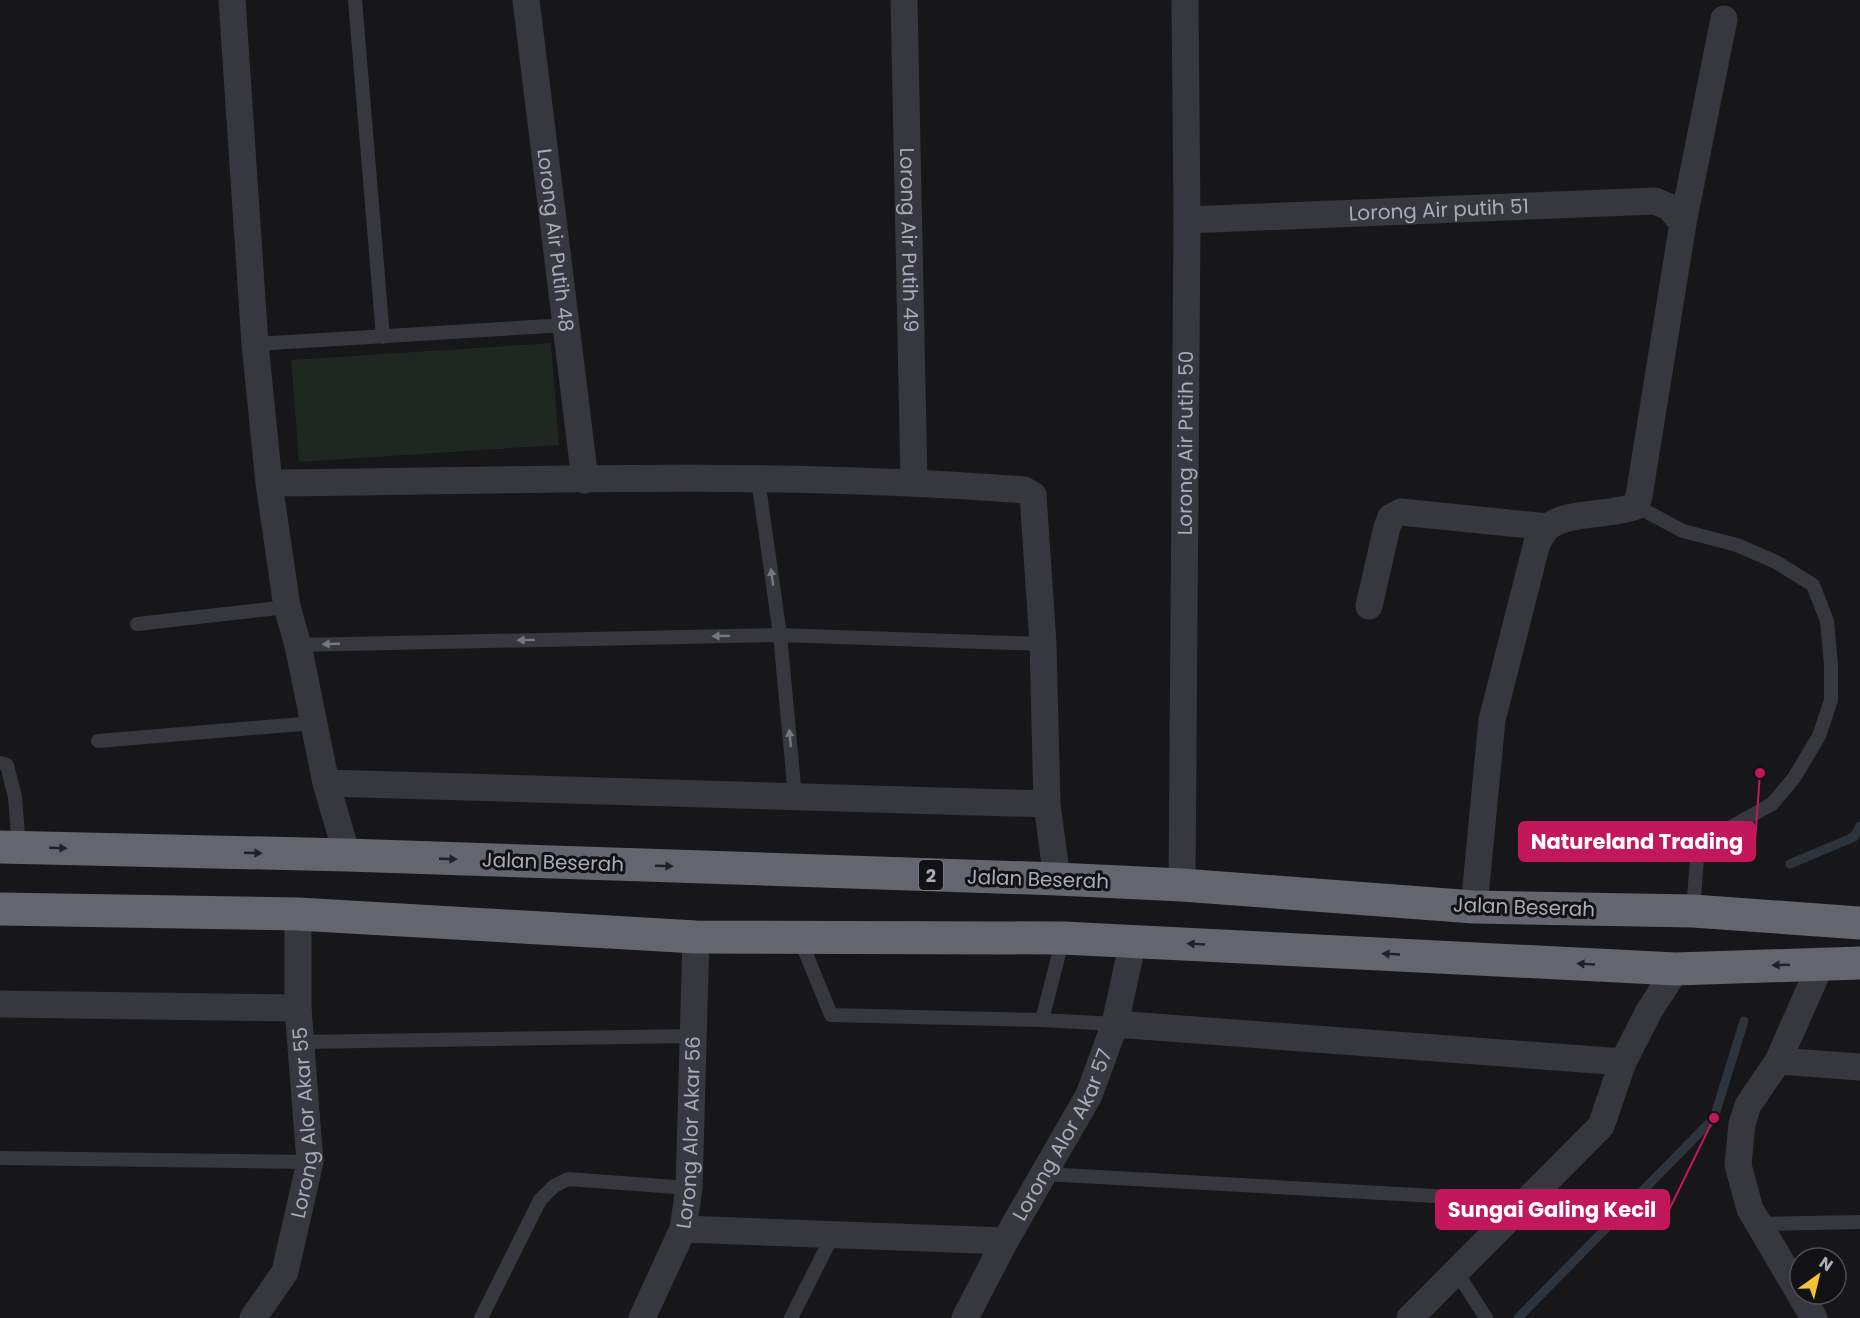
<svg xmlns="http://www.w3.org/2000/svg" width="1860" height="1318" font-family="Poppins,sans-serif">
<rect width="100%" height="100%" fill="#171618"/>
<path fill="#1e2720" d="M 551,343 L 559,445 L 299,462 L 291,360 Z"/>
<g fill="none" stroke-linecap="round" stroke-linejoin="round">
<path stroke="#2c343d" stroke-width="9" d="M 1790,864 L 1854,837 L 1860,826
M 1518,1318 L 1714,1118 L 1744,1021"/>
<path stroke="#37383d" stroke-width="14" d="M 355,0 L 383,337
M 255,344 L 566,325
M 758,479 L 780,635 L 795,796
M 1636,506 L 1683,531 L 1737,545 L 1776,562 L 1813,585 L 1827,621 L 1831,665 L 1831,700 L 1819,736 L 1794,778 L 1772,804 L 1704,842 L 1697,858 L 1693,911
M 137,624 L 287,607
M 298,645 L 780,635 L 1043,644
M 98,741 L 314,723
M 0,763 L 7,765 L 15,797 L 19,847
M 800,939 L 831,1015 L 1042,1020 L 1063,938
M 1042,1020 L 1115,1024
M 301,1042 L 694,1036
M 0,1158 L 310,1162
M 1045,1174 L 1524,1201
M 1759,1224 L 1860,1222
M 1456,1271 L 1486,1318
M 481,1318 L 540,1200 L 554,1186 L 568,1179 L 689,1188
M 791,1318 L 834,1233"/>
<g stroke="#37383d" stroke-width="27">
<path d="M 232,0 L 255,344 L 269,483 L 287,607 L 298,645 L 326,783 L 347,855"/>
<path id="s1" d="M 526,0 L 585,480"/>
<path id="s2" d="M 904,0 L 914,481"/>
<path id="s3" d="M 1187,220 L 1655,201 L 1669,207 L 1683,223"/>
<path d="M 269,483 C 520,481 774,470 1024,490 L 1033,495 L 1043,644 L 1047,804 L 1057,879"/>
<path d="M 1369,606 L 1387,527 L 1391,517 L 1401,512 L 1548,527"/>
<path d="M 326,783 L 1047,804"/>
<path id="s4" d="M 1182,885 L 1187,220 L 1185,0"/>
<path d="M 1474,907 L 1492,720 L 1537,543 C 1540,538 1544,531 1548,527 C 1567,511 1612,516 1636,506 L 1639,496 L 1683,223 L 1724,19"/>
<path d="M 0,1004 L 298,1008"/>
<path d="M 1115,1024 L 1623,1062"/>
<path d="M 1778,1061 L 1860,1067"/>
<path d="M 683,1229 L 1005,1241"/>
<path id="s5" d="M 253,1318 L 285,1272 L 310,1162 L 298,1008 L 298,914"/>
<path id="s6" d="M 642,1318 L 683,1229 L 689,1188 L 696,937"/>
<path id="s7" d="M 965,1318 L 1005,1241 L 1089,1095 L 1115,1024 L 1133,941"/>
<path d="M 1410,1318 L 1601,1126 L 1623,1062 L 1649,1011 L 1676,969"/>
<path d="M 1814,1318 L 1750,1209 L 1738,1165 L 1742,1124 L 1748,1105 L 1778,1061 L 1821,964"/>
</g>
<path stroke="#63656f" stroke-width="33" d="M 0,847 L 347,855 L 1057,879 L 1182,885 L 1474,907 L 1693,911 L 1860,923
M 0,909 L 298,914 L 696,937 L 1063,938 L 1676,969 L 1860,963"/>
</g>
<defs><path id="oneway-solid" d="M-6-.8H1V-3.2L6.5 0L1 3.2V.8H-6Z" transform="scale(1.5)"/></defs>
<g fill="#757881">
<use href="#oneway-solid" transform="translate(772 577) rotate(-98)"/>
<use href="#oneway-solid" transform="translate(721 636) rotate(179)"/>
<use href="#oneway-solid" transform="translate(526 640) rotate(179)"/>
<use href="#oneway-solid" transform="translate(331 644) rotate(178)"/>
<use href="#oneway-solid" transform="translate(790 738) rotate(-96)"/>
</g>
<g fill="#222225">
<use href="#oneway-solid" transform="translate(58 848) rotate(2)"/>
<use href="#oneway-solid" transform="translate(253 853) rotate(2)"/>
<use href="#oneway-solid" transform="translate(448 859) rotate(2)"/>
<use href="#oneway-solid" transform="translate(664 866) rotate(2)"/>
<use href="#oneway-solid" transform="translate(1196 944) rotate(-177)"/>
<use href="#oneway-solid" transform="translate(1391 954) rotate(-177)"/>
<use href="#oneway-solid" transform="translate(1586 964) rotate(-177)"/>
<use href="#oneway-solid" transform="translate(1781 965) rotate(178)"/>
</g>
<g text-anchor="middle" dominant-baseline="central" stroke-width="6" stroke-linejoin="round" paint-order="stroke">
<rect fill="#121113" stroke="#7b7e87" stroke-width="1.5" x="919" y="860" width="24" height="30" rx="4.5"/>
<g font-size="18" font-weight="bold" fill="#a8acb9">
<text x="931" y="875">2</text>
</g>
<g font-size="20" fill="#a8acb9" stroke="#121113">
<text stroke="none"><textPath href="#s3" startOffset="252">Lorong Air putih 51</textPath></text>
<text stroke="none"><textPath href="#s1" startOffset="242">Lorong Air Putih 48</textPath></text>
<text stroke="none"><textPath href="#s2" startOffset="240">Lorong Air Putih 49</textPath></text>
<text stroke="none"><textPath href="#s4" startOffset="442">Lorong Air Putih 50</textPath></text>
<text transform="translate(553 862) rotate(2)">Jalan Beserah</text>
<text transform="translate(1038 879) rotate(2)">Jalan Beserah</text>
<text transform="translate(1524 907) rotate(2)">Jalan Beserah</text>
<text stroke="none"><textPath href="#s5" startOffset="208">Lorong Alor Akar 55</textPath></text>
<text stroke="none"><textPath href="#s6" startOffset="195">Lorong Alor Akar 56</textPath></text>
<text stroke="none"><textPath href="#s7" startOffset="208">Lorong Alor Akar 57</textPath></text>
</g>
</g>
<path fill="none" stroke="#c2185b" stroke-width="2" d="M1760 773L1755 842M1714 1118L1669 1210"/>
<g fill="#c2185b" stroke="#121113" stroke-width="2">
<circle cx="1760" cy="773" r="6"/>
<circle cx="1714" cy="1118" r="6"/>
</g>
<g fill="#c2185b" stroke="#c2185b" stroke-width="2">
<rect x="1519" y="822" width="236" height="39" rx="6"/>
<rect x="1436" y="1190" width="233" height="39" rx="6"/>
</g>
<g font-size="21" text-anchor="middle" font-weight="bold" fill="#fff">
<text x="1637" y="849">Natureland Trading</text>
<text x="1552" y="1217">Sungai Galing Kecil</text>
</g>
<g transform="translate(1818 1276) rotate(34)"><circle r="28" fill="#121113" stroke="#4e4f55" stroke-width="1.5"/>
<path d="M0-4.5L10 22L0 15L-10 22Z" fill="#f4c133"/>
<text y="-9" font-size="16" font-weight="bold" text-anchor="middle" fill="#a8acb9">N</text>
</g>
</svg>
